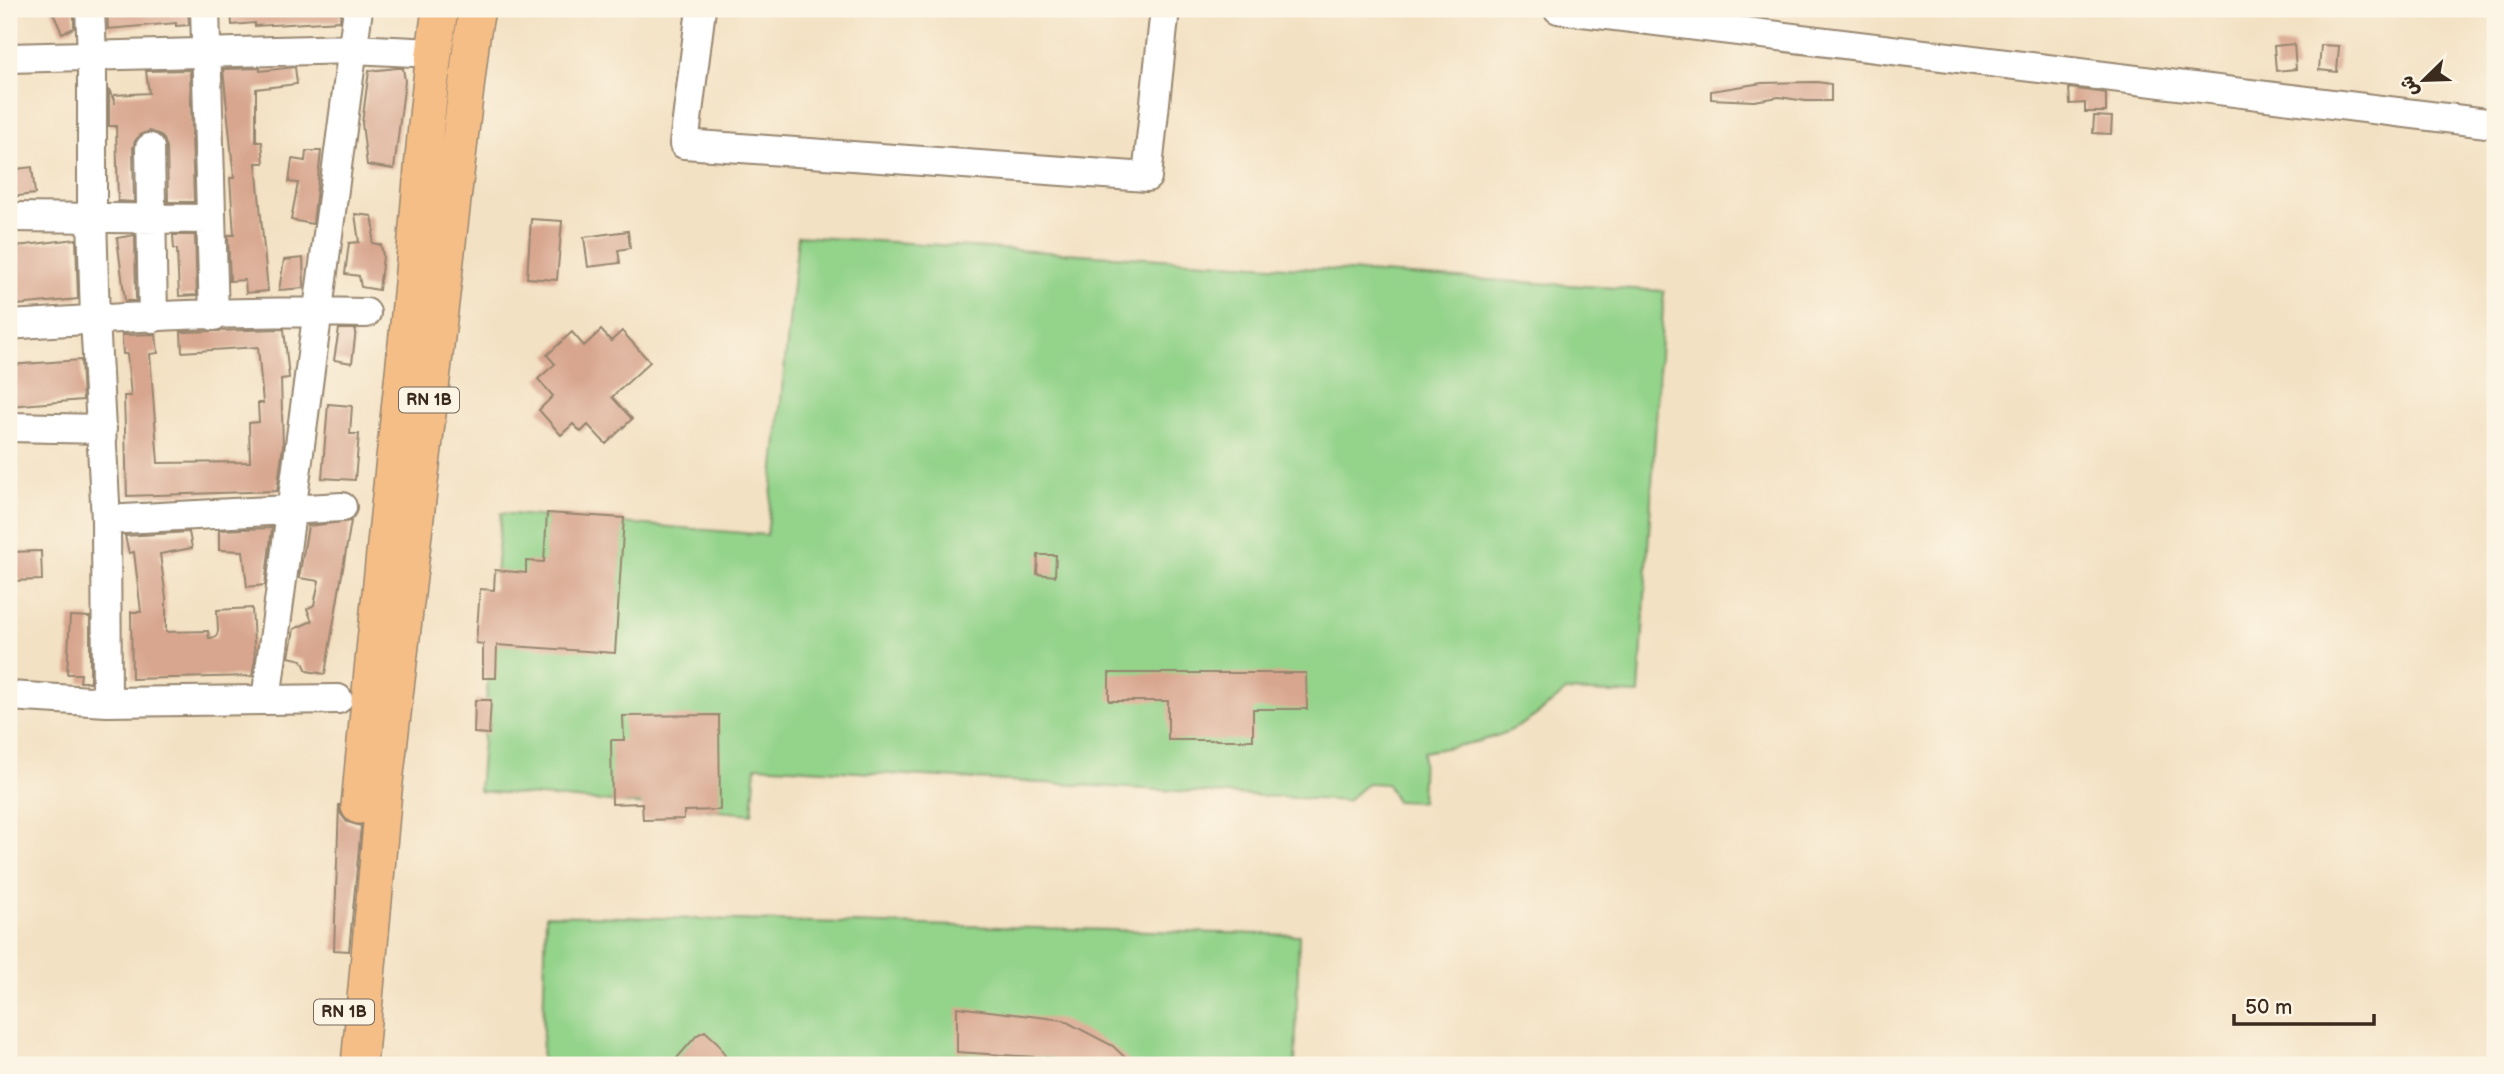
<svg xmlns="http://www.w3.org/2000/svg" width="2504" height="1074" font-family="'Balsamiq Sans','Playpen Sans Arabic',sans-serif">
<rect width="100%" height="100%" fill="#fcf5e5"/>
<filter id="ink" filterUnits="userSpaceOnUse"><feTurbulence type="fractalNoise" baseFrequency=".0143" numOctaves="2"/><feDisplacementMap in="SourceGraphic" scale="14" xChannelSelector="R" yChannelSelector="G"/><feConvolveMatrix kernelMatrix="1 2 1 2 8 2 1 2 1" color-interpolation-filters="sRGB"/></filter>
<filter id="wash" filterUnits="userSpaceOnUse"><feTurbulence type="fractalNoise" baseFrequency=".00686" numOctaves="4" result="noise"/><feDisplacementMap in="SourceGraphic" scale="28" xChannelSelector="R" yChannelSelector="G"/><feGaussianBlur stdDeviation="1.57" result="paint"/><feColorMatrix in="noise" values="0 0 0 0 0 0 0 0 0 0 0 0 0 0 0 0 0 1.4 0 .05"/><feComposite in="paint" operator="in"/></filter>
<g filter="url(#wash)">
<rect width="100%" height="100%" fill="#f3e1c3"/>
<path fill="#93d38a" stroke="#677e54" stroke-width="2" d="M 798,236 L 1664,291 L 1639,694 L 1566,691 C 1548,706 1529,723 1507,732 C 1480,743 1452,747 1423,752 L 1421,802 L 1396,801 L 1387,784 L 1368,783 L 1347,801 L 756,766 L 752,814 L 479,791 L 501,513 L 767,535 Z
M 546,915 L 1299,935 L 1295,1065 L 542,1065 Z"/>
<g id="blocks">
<path fill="#d8a68e" d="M 51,9 L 74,9 L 74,28 L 62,33 Z
M 107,9 L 188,9 L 189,25 L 176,26 L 176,23 L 108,29 Z
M 231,9 L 341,9 L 340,21 L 255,26 L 255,23 L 232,25 Z
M 2294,44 L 2296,69 L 2276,71 L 2274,46 Z
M 2321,45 L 2339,46 L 2337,72 L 2319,70 Z
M 295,67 L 297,84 L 256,89 L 256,142 L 262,142 L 264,163 L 256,163 L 268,291 L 246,293 L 245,280 L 230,281 L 228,235 L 234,235 L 230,178 L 234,178 L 223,69 L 260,68 L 260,71 Z
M 397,68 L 403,68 L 405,81 L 394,169 L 367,165 L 362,123 L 369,71 Z
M 190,70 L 194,202 L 168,202 L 167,147 L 164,139 L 159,134 L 150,131 L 141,134 L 135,141 L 133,148 L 134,202 L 118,201 L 116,126 L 109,126 L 109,89 L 115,104 L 114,95 L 149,93 L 146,71 Z
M 1817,82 L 1831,84 L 1831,101 L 1806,101 L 1779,97 L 1754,101 L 1711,99 L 1711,91 L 1762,83 Z
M 2069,88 L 2106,93 L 2106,112 L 2085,112 L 2085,103 L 2070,104 Z
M 2094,116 L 2112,117 L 2111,134 L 2093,133 Z
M 306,151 L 321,151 L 313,224 L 291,220 L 298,183 L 289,182 L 292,159 L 305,161 Z
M 32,167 L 35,194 L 9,197 L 9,170 Z
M 355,214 L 372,216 L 374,227 L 372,243 L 381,245 L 383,256 L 379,290 L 361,287 L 359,276 L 345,274 L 349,243 L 359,242 Z
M 531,219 L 562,221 L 557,280 L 527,278 Z
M 628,231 L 630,248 L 618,250 L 620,263 L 588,267 L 584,237 Z
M 135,235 L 136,301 L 125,301 L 117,238 Z
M 173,235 L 195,235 L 197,295 L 179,296 L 177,249 L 174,249 Z
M 76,239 L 78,299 L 17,305 L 16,301 L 9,302 L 9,247 Z
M 303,258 L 304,288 L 279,290 L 284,260 Z
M 284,329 L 289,378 L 281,379 L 283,446 L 277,491 L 127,496 L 124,396 L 131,396 L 127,354 L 123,354 L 122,335 L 156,334 L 158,353 L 150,354 L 158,463 L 250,462 L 249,423 L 259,422 L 258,403 L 263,403 L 258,347 L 182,352 L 181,332 Z
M 339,329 L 356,329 L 352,363 L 334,360 Z
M 601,330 L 611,341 L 622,331 L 650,362 L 612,397 L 632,419 L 606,444 L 588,425 L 581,432 L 573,424 L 561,435 L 539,410 L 553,396 L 538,379 L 555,364 L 547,355 L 572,332 L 584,346 Z
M 81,360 L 83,400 L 9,406 L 9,365 Z
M 328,404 L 352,406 L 350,434 L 359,434 L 355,480 L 322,478 Z
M 547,513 L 624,518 L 615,653 L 497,645 L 496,678 L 483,678 L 483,644 L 476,643 L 480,589 L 494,590 L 495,570 L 526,573 L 526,561 L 544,562 Z
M 351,521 L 325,674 L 307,671 L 302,660 L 289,657 L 294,629 L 312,621 L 307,609 L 314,605 L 319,581 L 299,578 L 308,526 Z
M 272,528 L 265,585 L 247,587 L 243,551 L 219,550 L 219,530 Z
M 189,532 L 192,548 L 160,554 L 166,598 L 166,632 L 208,631 L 209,638 L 216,637 L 218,631 L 217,610 L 252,608 L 255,660 L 252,676 L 132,679 L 131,612 L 141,612 L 134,552 L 129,553 L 125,536 Z
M 41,551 L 42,580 L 9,581 L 9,552 Z
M 1038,555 L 1056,555 L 1055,576 L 1037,574 Z
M 70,616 L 90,617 L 90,682 L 80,682 L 81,674 L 67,674 Z
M 1109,673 L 1306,673 L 1307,709 L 1253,709 L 1253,740 L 1168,740 L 1168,701 L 1109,701 Z
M 475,700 L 491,700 L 489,734 L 474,733 Z
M 719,715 L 720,810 L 684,811 L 684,819 L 643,820 L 642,803 L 612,804 L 611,740 L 624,740 L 623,716 Z
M 339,804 L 341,814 L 347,822 L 361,826 L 349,951 L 334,950 Z
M 957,1007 L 1063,1020 L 1113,1046 L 1133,1065 L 1065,1065 L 1051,1058 L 957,1052 Z
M 705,1031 L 718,1043 L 730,1065 L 671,1065 L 697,1035 Z"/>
</g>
</g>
<g filter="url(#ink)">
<use href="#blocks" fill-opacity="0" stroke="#978670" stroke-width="2"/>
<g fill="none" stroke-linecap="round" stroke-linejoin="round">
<g stroke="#978670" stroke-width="32">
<path id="minor" d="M 90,9 L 92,56 L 92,217 L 95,319 L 106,520 L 107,702 L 338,699
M 205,9 L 214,316
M 701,9 L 684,144 L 1147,177 L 1165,9
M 1558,9 L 2495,124
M 9,58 L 353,49 L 434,53
M 150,148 L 153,318
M 9,217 L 210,219
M 9,325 C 127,317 247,310 366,313
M 9,427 L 102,429
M 106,520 L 342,507
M 9,696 L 107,702
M 266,700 L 358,9"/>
</g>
<g stroke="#978670" stroke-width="38">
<path id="major" d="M 359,806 C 374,642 392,479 409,315 C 419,213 425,111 440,9
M 359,1065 L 384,791 L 472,37 L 477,9"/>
</g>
<use href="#minor" stroke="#fff" stroke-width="28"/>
<use href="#major" stroke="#f6be87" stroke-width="35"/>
</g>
</g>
<g text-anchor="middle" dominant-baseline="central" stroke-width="6" stroke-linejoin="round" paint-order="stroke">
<g fill="#fcf5e5" stroke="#75675a" stroke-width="2">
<rect x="399" y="387.5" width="60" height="25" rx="5"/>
<rect x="314" y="999.5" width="60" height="25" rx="5"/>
</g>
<g font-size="16" font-weight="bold" fill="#3b2a1e">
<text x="429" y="400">RN 1B</text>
<text x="344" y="1012">RN 1B</text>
</g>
</g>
<rect width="2504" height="1074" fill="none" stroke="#fcf5e5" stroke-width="35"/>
<g transform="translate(2424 80) rotate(247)" stroke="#fcf5e5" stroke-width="5" paint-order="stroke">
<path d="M0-5L12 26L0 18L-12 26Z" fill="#3b2a1e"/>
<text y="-10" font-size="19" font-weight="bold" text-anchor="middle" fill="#3b2a1e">ش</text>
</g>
<path d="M2234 1014v10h140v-10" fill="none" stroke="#3b2a1e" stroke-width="3.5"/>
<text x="2245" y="1014" font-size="21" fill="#3b2a1e" stroke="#fcf5e5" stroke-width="5" paint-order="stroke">50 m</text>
</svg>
